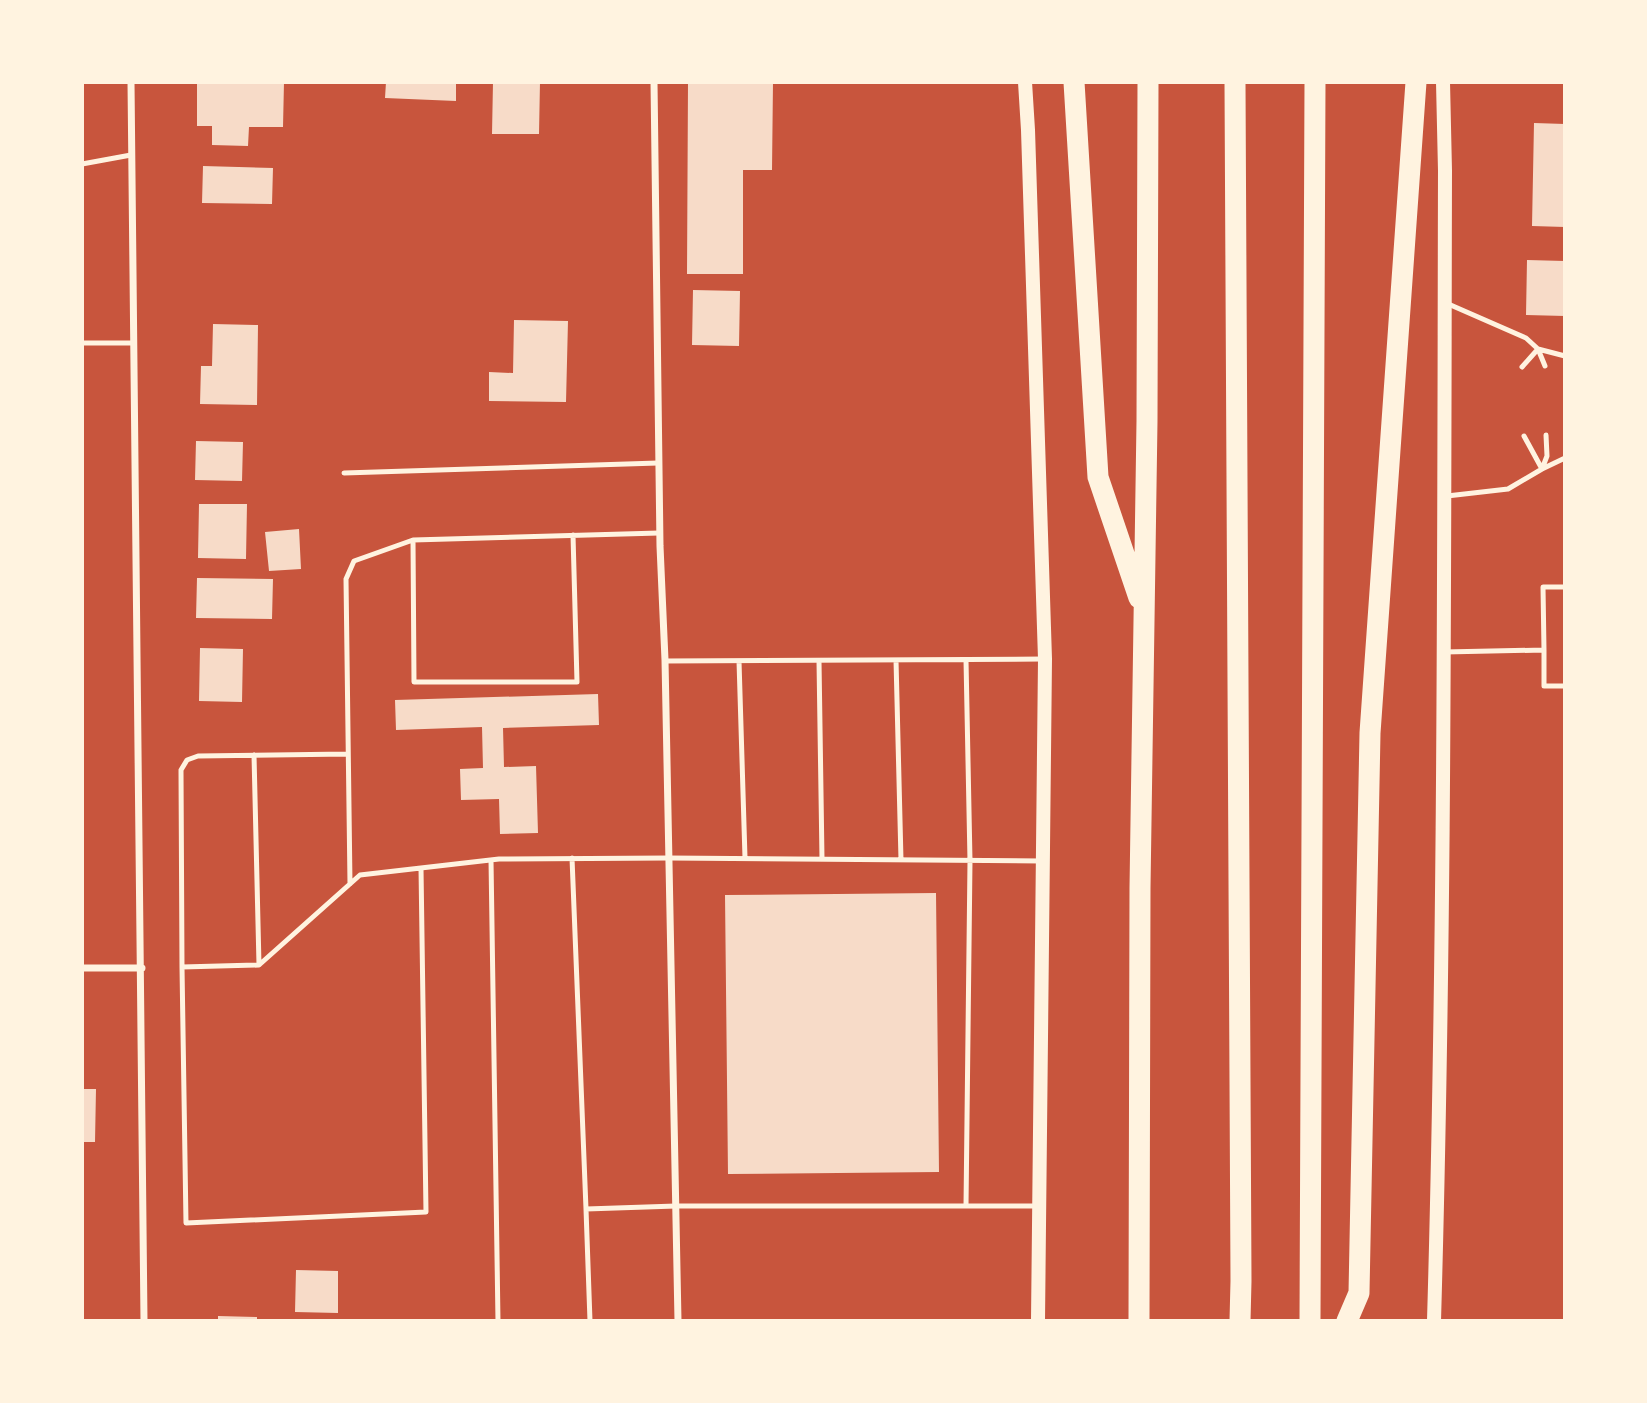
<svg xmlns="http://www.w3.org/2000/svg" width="1647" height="1403" font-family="'Varela Round',sans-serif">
<rect width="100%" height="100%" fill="#c8553d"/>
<path fill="#f7dbc8" d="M 197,82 L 284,82 L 283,127 L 249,127 L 248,146 L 212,145 L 212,126 L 197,126 Z
M 386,82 L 456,82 L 456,101 L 385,98 Z
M 493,82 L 540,82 L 539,134 L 492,134 Z
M 688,82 L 773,82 L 772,170 L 743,170 L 743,274 L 687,274 Z
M 1534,123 L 1565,124 L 1565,227 L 1532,226 Z
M 203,166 L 273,168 L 272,204 L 202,203 Z
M 1527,260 L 1565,261 L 1565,316 L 1526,315 Z
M 693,290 L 740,291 L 739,346 L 692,345 Z
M 514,320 L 568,321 L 566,402 L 489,401 L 489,372 L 513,373 Z
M 213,324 L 258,325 L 257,405 L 200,404 L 201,366 L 212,366 Z
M 196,441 L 243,442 L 242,481 L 195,480 Z
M 199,504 L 247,504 L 246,559 L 198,558 Z
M 299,529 L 301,569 L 269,571 L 265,532 Z
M 197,578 L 273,579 L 272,619 L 196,618 Z
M 200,648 L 243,649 L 242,702 L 199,701 Z
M 598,694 L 599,725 L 503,728 L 504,767 L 536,766 L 538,833 L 500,834 L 499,799 L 461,800 L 460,769 L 483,768 L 482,727 L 396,730 L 395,700 Z
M 936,893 L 939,1172 L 728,1174 L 725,895 Z
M 82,1089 L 96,1089 L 95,1142 L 82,1142 Z
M 296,1270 L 338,1271 L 338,1313 L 295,1312 Z
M 218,1316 L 257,1317 L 257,1321 L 218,1321 Z"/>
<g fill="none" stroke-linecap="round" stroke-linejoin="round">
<path stroke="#fff3e0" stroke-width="5" d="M 82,164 L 131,155
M 1446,303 L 1526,338 L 1538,349 L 1545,366
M 82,343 L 133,343
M 1522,367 L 1538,349 L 1565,356
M 1524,436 L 1542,469 L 1565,458
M 344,473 L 658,463
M 1447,496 L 1508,489 L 1542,469 L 1547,456 L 1546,435
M 413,540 L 414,682 L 577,682 L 573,535
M 1544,650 L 1543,587 L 1565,587
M 1444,652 L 1544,650 L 1544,686 L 1565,686
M 896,660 L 901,860
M 966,660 L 970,861 L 966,1206
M 665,661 L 1043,659
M 739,661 L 745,858
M 819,661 L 822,859
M 348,754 L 198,756 L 187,760 L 181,770 L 182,967 L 186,1223 L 426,1212 L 421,868
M 254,755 L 259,965
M 572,858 L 586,1209 L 676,1206 L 1037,1206
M 491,860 L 498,1321
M 350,884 L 346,579 L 354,561 L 413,540 L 659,533
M 182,967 L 259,965 L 360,875 L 499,859 L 669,858 L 1042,861
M 586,1209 L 590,1321"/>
<path stroke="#fff3e0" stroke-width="7" d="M 131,82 C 134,495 141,908 144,1321
M 654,82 L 660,546 L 665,660 L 678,1321
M 82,968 L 142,968"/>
<path stroke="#fff3e0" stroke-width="14" d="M 1025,82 L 1028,130 L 1045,659 L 1038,1321
M 1434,1321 C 1445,938 1444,555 1445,171 L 1443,82"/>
<path stroke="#fff3e0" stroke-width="21" d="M 1074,82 L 1098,477 L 1139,598
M 1235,82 L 1241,1281 L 1240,1321
M 1139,1321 L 1140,888 L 1147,421 L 1148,82
M 1310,1321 L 1315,82
M 1347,1321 L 1359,1293 L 1370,733 L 1416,82"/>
</g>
<rect width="1647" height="1403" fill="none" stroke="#fff3e0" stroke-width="168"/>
</svg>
